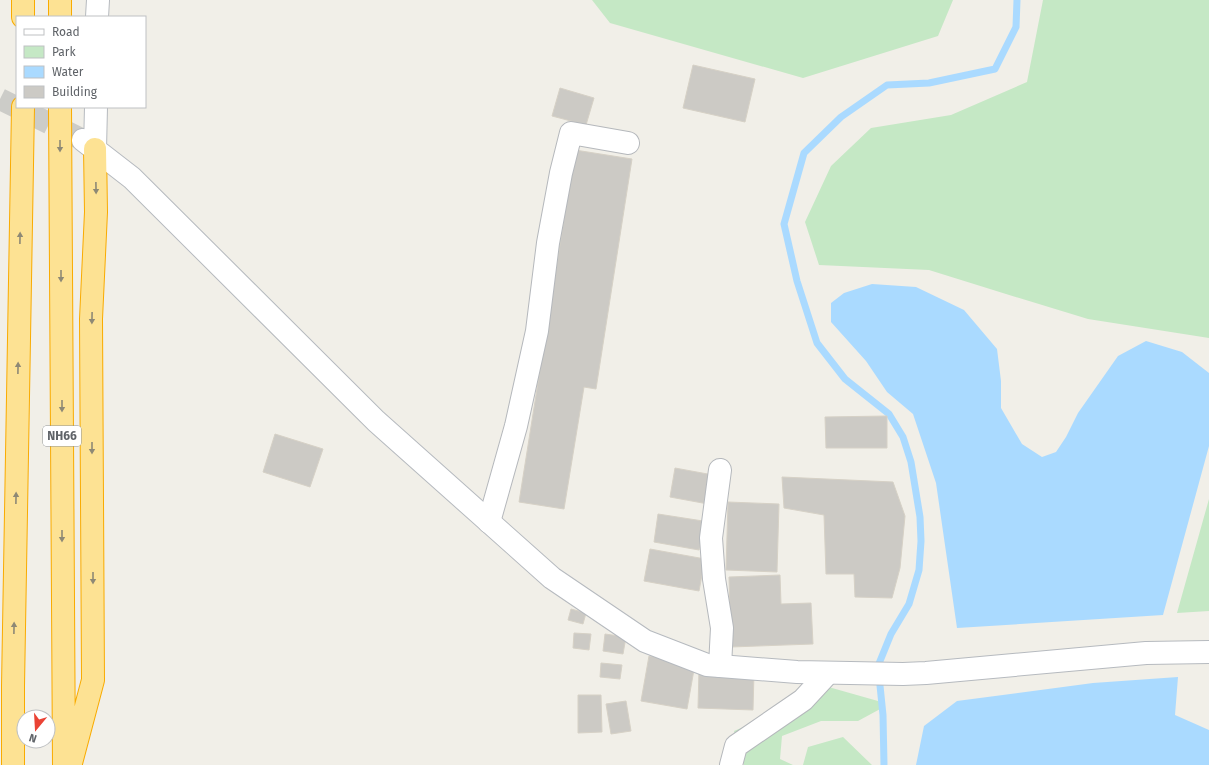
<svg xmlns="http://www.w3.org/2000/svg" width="1209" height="765" font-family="'Fira Sans',sans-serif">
<rect width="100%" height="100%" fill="#f1efe8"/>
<path fill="#c5e8c5" d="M 592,0 L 953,0 L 938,36 L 803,78 L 610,23 Z
M 1043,0 L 1209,0 L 1209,338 L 1088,319 L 1006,294 L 929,270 L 819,265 L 805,222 L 831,166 L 871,128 L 951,115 L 1027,82 Z
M 1209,499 L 1209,611 L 1177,613 Z
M 825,686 L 885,703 L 882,708 L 858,721 L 821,721 L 782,736 L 780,759 L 793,765 L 744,765 L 734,731 L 753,723 Z
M 843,737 L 872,765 L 803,765 L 808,747 Z"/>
<path fill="#aadaff" d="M 872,284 L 916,287 L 964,310 L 997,349 L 1001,381 L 1001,408 L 1022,444 L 1042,457 L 1056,452 L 1066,437 L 1078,413 L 1118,356 L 1146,341 L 1182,352 L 1209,373 L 1209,446 L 1163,615 L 957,628 L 936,483 L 913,414 L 887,392 L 866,361 L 831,322 L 831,303 L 844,293 Z
M 1178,677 L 1175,715 L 1209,730 L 1209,765 L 916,765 L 924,726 L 957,701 L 1093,683 Z"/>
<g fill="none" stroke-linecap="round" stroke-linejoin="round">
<path stroke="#aadaff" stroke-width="7" d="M 884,765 L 883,715 L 878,666 L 891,634 L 909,604 L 919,570 L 921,541 L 920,517 L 911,462 L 903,437 L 889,414 L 845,379 L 817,343 L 797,281 L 784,224 L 804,153 L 841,117 L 887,85 L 929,83 L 995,69 L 1016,27 L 1017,0"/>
</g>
<path fill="#cccac5" stroke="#d6d1c6" d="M 693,65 L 755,79 L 745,122 L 683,108 Z
M 560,88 L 594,98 L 586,125 L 552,116 Z
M 575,150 L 632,159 L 596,389 L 584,387 L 564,509 L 519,502 Z
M 887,416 L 887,448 L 826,448 L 825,417 Z
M 275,434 L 323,449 L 310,487 L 263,472 Z
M 675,468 L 713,475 L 708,504 L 670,497 Z
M 782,477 L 893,482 L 905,516 L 900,568 L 892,598 L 855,597 L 854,574 L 826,574 L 824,515 L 784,508 Z
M 728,502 L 779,504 L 777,572 L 726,570 Z
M 658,514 L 703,521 L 699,550 L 654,542 Z
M 650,549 L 705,559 L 699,591 L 644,581 Z
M 780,575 L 781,604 L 811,603 L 813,644 L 731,647 L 729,577 Z
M 571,609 L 586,613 L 583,624 L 568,620 Z
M 574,633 L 591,634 L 589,650 L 573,648 Z
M 605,634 L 626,637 L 623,654 L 603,651 Z
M 649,656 L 695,664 L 687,709 L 641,701 Z
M 601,663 L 622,665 L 620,679 L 600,677 Z
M 699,670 L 754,672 L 753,710 L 698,708 Z
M 578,695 L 601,695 L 602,732 L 578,733 Z
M 626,701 L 631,731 L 611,734 L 606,704 Z"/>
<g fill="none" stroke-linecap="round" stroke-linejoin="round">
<path stroke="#ccccc8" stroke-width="22" stroke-dasharray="22 11" stroke-linecap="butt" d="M 0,99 L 83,140"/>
<g stroke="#b5b8bc" stroke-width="24">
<path id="street" d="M 720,470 L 711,538 L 714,579 L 722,628 L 720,666
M 489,522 L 516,426 L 537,331 L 548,243 L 561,173 L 571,133 L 628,143
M 731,765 L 736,746 L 803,700 L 828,673"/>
</g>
<g stroke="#b6babf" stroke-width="24">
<path id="secondary" d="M 97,17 L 98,0
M 83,140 L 132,178 L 376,421 L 552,578 L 645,641 L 707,665 L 797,672 L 903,674 L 926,673 L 1146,653 L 1209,652
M 95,149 L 96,107"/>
</g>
<g stroke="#f9ab00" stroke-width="24">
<path id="highway" d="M 23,0 L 23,17
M 60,17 L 60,0
M 60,107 L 64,765
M 71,763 L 93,680 L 91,319 L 96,212 L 95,149
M 13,765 L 13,686 L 23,107"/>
</g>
<use href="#street" stroke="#fff" stroke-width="22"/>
<use href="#secondary" stroke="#fff" stroke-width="22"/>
<use href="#highway" stroke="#fde293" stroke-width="22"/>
</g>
<defs><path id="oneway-solid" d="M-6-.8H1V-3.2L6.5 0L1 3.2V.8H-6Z"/></defs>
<g fill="#8e8975">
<use href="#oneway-solid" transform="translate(60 146) rotate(90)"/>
<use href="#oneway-solid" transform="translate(96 188) rotate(89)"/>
<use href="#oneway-solid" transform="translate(20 238) rotate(-89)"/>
<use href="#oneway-solid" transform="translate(61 276) rotate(90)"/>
<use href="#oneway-solid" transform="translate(92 318) rotate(91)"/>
<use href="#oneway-solid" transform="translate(18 368) rotate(-89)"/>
<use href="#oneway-solid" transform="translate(62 406) rotate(90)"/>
<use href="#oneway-solid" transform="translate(92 448) rotate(90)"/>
<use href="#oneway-solid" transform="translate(16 498) rotate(-89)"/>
<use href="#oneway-solid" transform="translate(62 536) rotate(90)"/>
<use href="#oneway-solid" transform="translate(93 578) rotate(90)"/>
<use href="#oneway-solid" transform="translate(14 628) rotate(-89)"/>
</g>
<g text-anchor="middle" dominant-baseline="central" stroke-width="3" stroke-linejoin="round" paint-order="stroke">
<rect fill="#fff" stroke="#8f9295" stroke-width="1" x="43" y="426" width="38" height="20" rx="3"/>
<g font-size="12" font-weight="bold" fill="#5f6368">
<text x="62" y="436">NH66</text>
</g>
</g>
<rect x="16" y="16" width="130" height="92" fill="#ffffff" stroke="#bfc1c3"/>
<rect x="24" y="29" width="20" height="6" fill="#ffffff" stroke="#bfc1c3"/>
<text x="52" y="36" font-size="12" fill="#5f6368">Road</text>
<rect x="24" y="46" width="20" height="12" fill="#c5e8c5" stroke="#bfc1c3"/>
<text x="52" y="56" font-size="12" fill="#5f6368">Park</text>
<rect x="24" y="66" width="20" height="12" fill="#aadaff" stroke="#bfc1c3"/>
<text x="52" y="76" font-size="12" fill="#5f6368">Water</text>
<rect x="24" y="86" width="20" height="12" fill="#cccac5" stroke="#bfc1c3"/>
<text x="52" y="96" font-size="12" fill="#5f6368">Building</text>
<g transform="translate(36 729) rotate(198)"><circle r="19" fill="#ffffff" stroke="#bfc1c3"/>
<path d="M0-3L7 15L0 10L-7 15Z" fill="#ea4335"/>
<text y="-6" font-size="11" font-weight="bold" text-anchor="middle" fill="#5f6368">N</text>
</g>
</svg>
